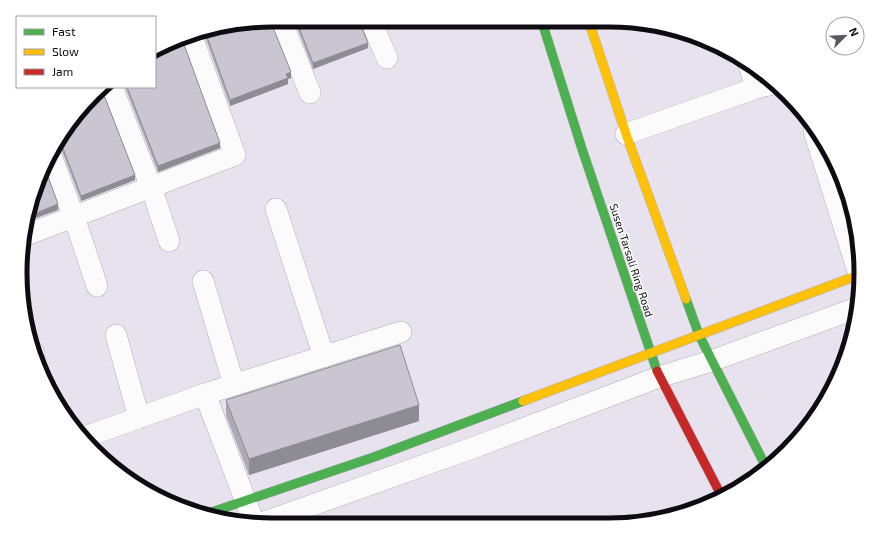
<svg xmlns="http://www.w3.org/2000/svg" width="881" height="545" font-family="'Exo 2',sans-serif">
<rect width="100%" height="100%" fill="#e7e2ee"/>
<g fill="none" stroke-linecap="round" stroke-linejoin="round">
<g stroke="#b3afb9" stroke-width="22">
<path id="street" d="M 281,20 L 310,93
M 371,21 L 387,58
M 749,64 L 756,88 L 773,84
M 112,87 L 151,187 L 169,241
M 814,131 L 857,268
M 626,134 L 756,88
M 51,156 L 74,217 L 97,286
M 276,209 L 324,357
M 26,235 L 235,155 L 191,34
M 203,281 L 234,385
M 116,335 L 139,418
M 33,351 L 34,354
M 85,437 L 205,394
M 254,523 L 205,394 L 401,332
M 262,523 L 475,447 L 659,377 L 711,361 L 854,309"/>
</g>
<g stroke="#b3afb9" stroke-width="10">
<path id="fast" d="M 542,22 L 582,149 L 657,371
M 686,299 L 699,335 L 765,465
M 206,514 L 374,457 L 523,401"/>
</g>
<g stroke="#b3afb9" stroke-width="10">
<path id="slow" d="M 589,22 L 626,134 L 686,299
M 523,401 L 856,276"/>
</g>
<g stroke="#b3afb9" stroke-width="10">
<path id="jam" d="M 657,371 L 722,497"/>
</g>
<use href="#street" stroke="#fbfbfc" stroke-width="21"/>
<use href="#fast" stroke="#4caf50" stroke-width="9"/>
<use href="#slow" stroke="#ffc107" stroke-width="9"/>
<use href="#jam" stroke="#c62828" stroke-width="9"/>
</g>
<path fill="#adaab5" d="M 270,20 L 291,78 L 288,79 L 288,84 L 230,106 L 203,31 Z
M 294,20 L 359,20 L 368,48 L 313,69 Z
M 125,87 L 155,87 L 220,148 L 158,172 Z
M 63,132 L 135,180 L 81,201 L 62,151 L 59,147 L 56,146 Z
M 226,400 L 419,421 L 249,475 L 226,416 Z"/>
<path fill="#8d8b93" d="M 368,43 L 368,48 L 313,69 L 313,63 Z
M 291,72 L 291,78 L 288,79 L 288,84 L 230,106 L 230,100 Z
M 220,143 L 220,148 L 158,172 L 158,166 Z
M 135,175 L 135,180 L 81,201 L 81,196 Z
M 58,204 L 58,210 L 28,221 L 29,216 Z
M 419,405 L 419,421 L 249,475 L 249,459 Z"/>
<path fill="#c9c6d2" stroke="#8d8b93" d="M 270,20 L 291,72 L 286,74 L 288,78 L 230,100 L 205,31 Z
M 296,20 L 359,20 L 368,43 L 313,63 Z
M 182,39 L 220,143 L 158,166 L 127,87 L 155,87 L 155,53 Z
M 102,90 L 135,175 L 81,196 L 62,146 L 58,141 L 63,132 Z
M 45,168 L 58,204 L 29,216 L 33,192 Z
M 400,345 L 419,405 L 249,459 L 226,400 Z"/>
<g text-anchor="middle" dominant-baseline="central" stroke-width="3" stroke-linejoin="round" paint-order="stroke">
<g font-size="11" fill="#0f0b13" stroke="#fff">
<text transform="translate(632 260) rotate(72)">Susen Tarsali Ring Road</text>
</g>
</g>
<path d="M0 0H881V545H0ZM272 27H609A245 245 0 0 1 854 272V273A245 245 0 0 1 609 518H272A245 245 0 0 1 27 273V272A245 245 0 0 1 272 27Z" fill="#fff" fill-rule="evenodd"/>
<path fill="none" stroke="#0f0b13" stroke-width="5" d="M272 27H609A245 245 0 0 1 854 272V273A245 245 0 0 1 609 518H272A245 245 0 0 1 27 273V272A245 245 0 0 1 272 27Z"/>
<rect x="16" y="16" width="140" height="72" fill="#ffffff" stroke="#9f9da1"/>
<rect x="24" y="29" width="20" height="6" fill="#4caf50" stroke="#9f9da1"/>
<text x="52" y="36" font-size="12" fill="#0f0b13">Fast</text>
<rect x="24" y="49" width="20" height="6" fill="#ffc107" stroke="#9f9da1"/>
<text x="52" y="56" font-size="12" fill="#0f0b13">Slow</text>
<rect x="24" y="69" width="20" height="6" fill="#c62828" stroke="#9f9da1"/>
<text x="52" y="76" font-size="12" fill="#0f0b13">Jam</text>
<g transform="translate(845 36) rotate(66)"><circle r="19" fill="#ffffff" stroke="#9f9da1"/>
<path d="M0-3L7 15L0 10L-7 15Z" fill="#5b5660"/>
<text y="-6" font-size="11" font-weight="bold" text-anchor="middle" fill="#0f0b13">N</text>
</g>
</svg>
